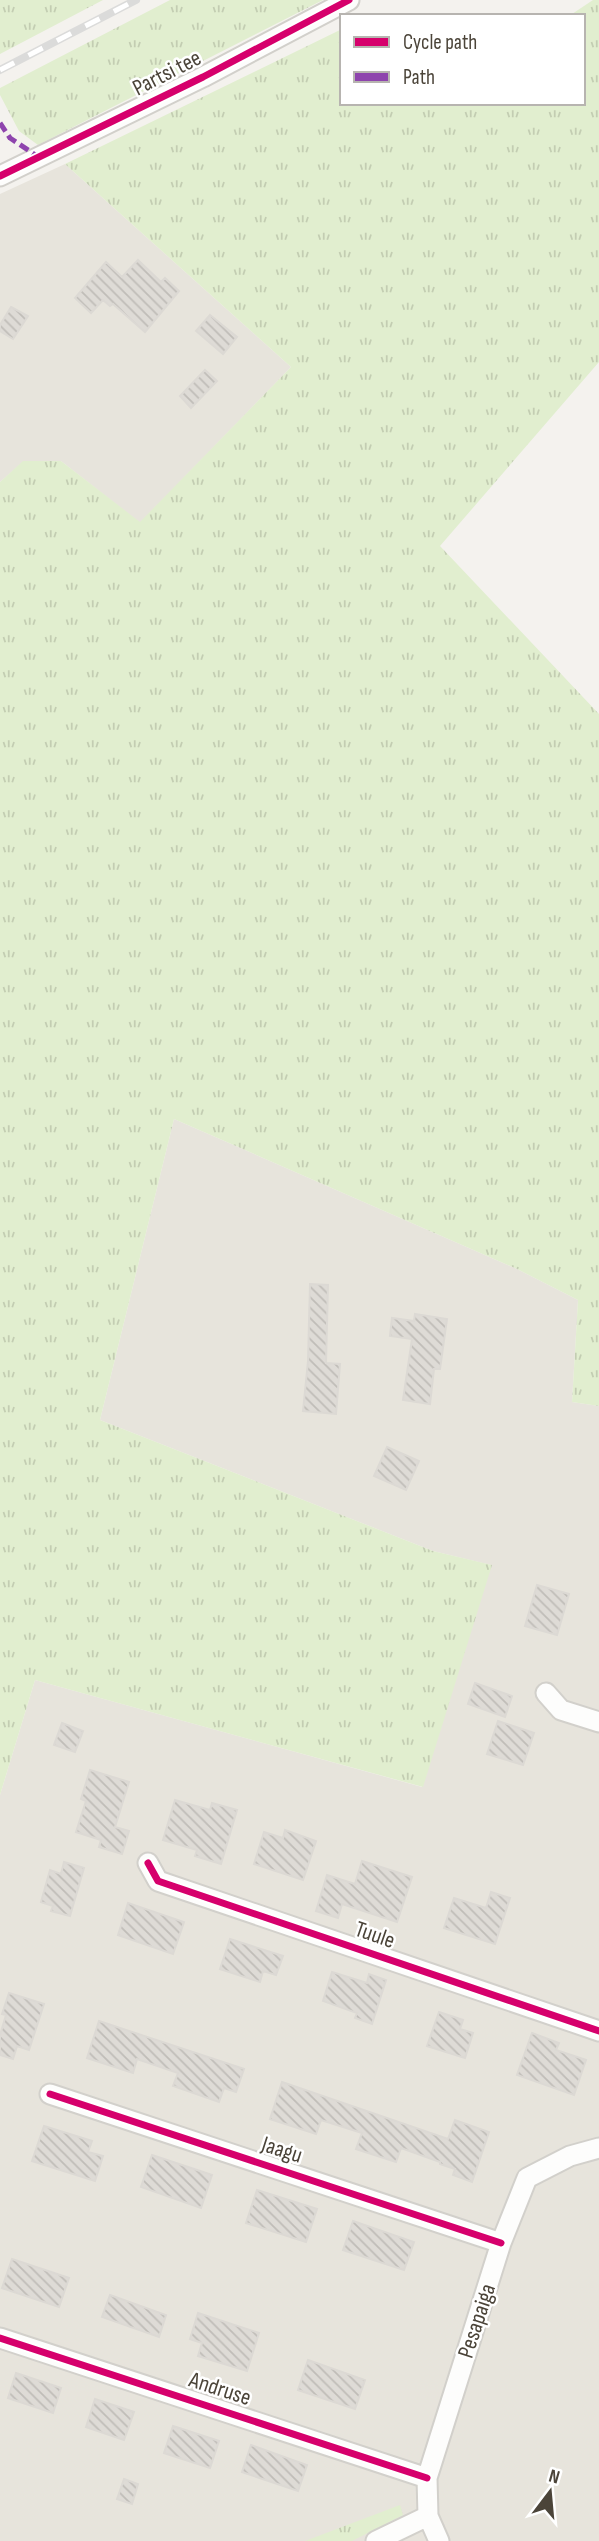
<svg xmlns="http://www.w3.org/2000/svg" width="599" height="2541" font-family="'Sofia Sans Condensed',sans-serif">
<defs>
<pattern id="grass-tufts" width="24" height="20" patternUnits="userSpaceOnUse" patternTransform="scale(1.75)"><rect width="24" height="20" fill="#e1eecf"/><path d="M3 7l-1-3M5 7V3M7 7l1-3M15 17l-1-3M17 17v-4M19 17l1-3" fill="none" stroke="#c3cdb2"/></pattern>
<pattern id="building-back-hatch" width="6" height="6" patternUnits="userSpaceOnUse" patternTransform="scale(1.75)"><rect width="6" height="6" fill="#dedbd6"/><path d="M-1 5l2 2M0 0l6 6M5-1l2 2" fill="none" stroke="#c0bdb8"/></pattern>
</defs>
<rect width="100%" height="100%" fill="#f4f2ee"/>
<path fill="#e7e4dc" d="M 65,164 L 291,367 L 140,523 L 61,461 L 23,462 L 0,482 L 0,194 Z
M 174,1119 L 517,1269 L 578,1300 L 572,1402 L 599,1406 L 599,2541 L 0,2541 L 0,1795 L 35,1680 L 422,1787 L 491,1565 L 433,1551 L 100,1420 Z"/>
<path fill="url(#grass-tufts)" d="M 0,0 L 103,0 L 0,54 Z
M 170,0 L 323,0 L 38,145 L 19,131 L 0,95 L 0,88 Z
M 593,0 L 599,0 L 599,362 L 440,546 L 599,714 L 599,1406 L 572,1402 L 578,1300 L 517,1269 L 174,1119 L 100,1420 L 433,1551 L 492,1565 L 423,1787 L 35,1680 L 0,1795 L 0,482 L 23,461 L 61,461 L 140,522 L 291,367 L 65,164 L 342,29 L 342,103 L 583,103 L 583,16 L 569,16 Z
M 400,2505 L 403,2515 L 352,2541 L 305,2541 Z"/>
<path fill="url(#building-back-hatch)" stroke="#dcd9d4" stroke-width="2" d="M 138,260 L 161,282 L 165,278 L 179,291 L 145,332 L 113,304 L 110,306 L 103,300 L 91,313 L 75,298 L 106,262 L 122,277 Z
M 11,307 L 28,316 L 13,339 L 0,331 L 0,325 Z
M 210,315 L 237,337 L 223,354 L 196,331 Z
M 205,370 L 217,381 L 191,408 L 180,396 Z
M 310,1284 L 328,1285 L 326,1363 L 340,1364 L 336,1414 L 303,1411 L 308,1361 Z
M 415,1314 L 447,1319 L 440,1369 L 434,1369 L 430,1404 L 403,1400 L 412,1339 L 390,1336 L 392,1318 L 414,1321 Z
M 387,1447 L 419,1461 L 406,1490 L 374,1476 Z
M 537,1585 L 569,1594 L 557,1635 L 525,1626 Z
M 475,1683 L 512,1696 L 505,1717 L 468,1704 Z
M 498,1721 L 534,1733 L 523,1765 L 487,1754 Z
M 62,1723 L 83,1731 L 75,1752 L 54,1745 Z
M 90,1770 L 129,1782 L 115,1827 L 129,1831 L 122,1854 L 99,1847 L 101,1840 L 76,1832 L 86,1801 L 81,1799 Z
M 175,1800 L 210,1810 L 212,1803 L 237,1810 L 221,1864 L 195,1856 L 197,1850 L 163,1840 Z
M 285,1830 L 316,1841 L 303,1880 L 254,1864 L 264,1832 L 283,1838 Z
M 362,1861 L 412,1877 L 397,1922 L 342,1904 L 338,1918 L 316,1911 L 327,1875 L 355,1884 Z
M 64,1862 L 84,1868 L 70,1916 L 51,1911 L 53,1906 L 41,1902 L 50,1870 L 61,1874 Z
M 491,1892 L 510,1898 L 495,1944 L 444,1928 L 454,1898 L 486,1908 Z
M 128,1903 L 184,1922 L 173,1954 L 118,1935 Z
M 230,1939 L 283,1956 L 276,1975 L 263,1971 L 260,1982 L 220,1969 Z
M 332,1972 L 367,1983 L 369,1974 L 386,1980 L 372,2024 L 355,2018 L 357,2013 L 323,2001 Z
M 9,1993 L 44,2004 L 29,2050 L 17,2046 L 13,2059 L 0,2055 L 0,2035 L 6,2015 L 2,2014 Z
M 439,2012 L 463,2020 L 460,2029 L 473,2033 L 465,2058 L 427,2046 Z
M 99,2021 L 244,2069 L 236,2092 L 224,2088 L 219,2102 L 173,2086 L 178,2073 L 137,2059 L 133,2073 L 87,2058 Z
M 532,2033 L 559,2043 L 556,2050 L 586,2060 L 574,2095 L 517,2075 Z
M 282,2082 L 448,2139 L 455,2120 L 489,2132 L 472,2182 L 453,2175 L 455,2169 L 440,2164 L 440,2162 L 401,2148 L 396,2162 L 356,2149 L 362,2133 L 321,2120 L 316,2134 L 270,2119 Z
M 44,2126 L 92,2141 L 88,2152 L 103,2156 L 95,2181 L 32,2161 Z
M 152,2155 L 212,2175 L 201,2208 L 141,2187 Z
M 257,2190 L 317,2209 L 306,2242 L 246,2223 Z
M 353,2221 L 414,2242 L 404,2270 L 343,2250 Z
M 12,2259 L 69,2278 L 59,2307 L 2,2288 Z
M 110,2295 L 166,2315 L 159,2337 L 102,2317 Z
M 198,2313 L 259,2333 L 247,2371 L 198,2356 L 202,2343 L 190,2339 Z
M 308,2360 L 365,2380 L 355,2409 L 298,2390 Z
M 16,2373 L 61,2388 L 53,2413 L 8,2398 Z
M 95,2399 L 134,2412 L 124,2440 L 86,2427 Z
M 173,2426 L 219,2441 L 210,2468 L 164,2453 Z
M 251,2445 L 307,2465 L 298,2491 L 242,2472 Z
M 124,2479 L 138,2484 L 132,2504 L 117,2499 Z"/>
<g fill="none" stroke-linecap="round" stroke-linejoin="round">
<g stroke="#d2d0cb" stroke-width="23">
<path id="street" d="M 0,176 L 203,77 L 349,0
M 546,1693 L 561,1710 L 599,1722
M 148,1863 L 158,1881 L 599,2031
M 50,2094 L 501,2243
M 0,2338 L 427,2478
M 376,2541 L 428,2516
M 439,2541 L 428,2516 L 427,2478 L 501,2243 L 527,2178 L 570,2156 L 599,2148"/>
</g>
<use href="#street" stroke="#fdfdfc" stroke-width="19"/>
<g stroke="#dbdbda" stroke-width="8">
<path id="rail" d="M 0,70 L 136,0"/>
</g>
<use href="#rail" stroke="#fff" stroke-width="5" stroke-dasharray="16" stroke-linecap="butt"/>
<path stroke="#8e44ad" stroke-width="5" stroke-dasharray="10 5" stroke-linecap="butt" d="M 0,123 L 10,138 L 40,158"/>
<g stroke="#fff" stroke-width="11">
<path id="cycleway" d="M 0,176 L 203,77 L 349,0
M 148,1863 L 158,1881 L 599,2031
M 50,2094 L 501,2243
M 0,2338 L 427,2478"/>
</g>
<use href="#cycleway" stroke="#d6006c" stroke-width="7"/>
</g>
<g text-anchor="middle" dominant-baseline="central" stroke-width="5" stroke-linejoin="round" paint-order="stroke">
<g font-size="23" fill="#4b4439" stroke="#fff">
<text transform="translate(167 73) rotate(-27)">Partsi tee</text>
<text transform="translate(375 1935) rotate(19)">Tuule</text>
<text transform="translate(282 2150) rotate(18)">Jaagu</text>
<text transform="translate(477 2321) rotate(-72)">Pesapaiga</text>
<text transform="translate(220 2389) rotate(18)">Andruse</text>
</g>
</g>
<rect x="340" y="14" width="245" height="91" fill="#ffffff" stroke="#b7b4b0" stroke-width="2"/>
<rect x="354" y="37" width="35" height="10" fill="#d6006c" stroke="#b7b4b0" stroke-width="2"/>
<text x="403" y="49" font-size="21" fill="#4b4439">Cycle path</text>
<rect x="354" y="72" width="35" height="10" fill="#8e44ad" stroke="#b7b4b0" stroke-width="2"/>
<text x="403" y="84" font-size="21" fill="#4b4439">Path</text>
<g transform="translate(550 2492) rotate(16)" stroke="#ffffff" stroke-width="5" paint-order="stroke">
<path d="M0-5L12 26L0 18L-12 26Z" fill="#4b4439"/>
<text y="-10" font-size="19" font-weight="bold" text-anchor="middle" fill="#4b4439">N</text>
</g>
</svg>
